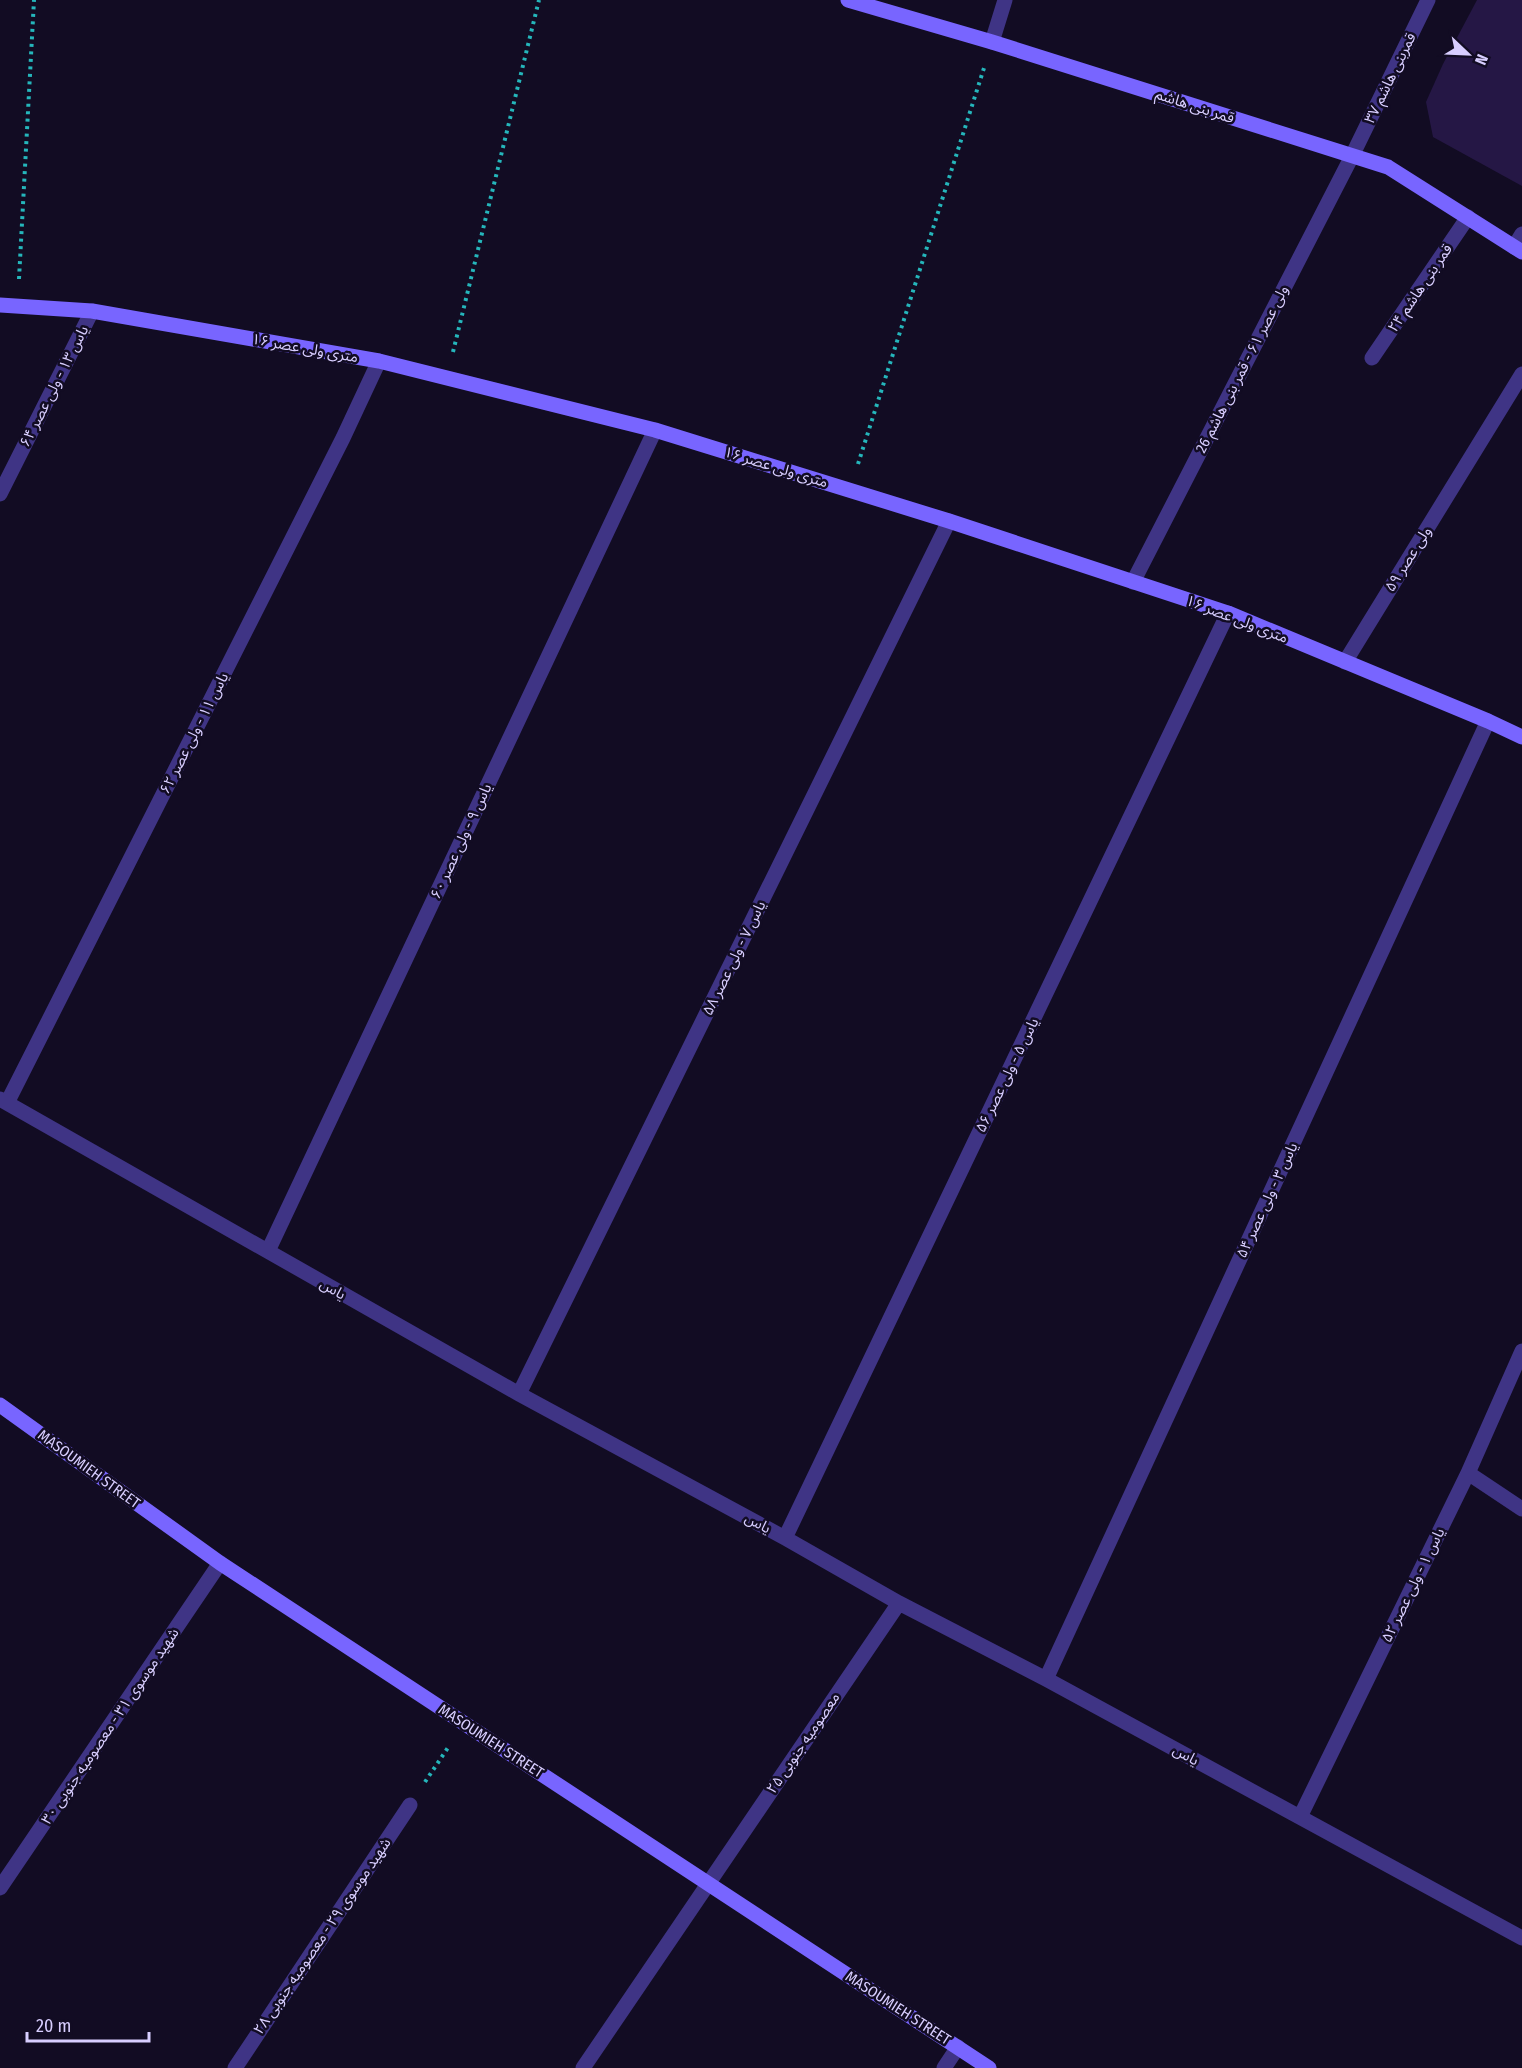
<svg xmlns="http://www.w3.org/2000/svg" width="1522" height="2068" font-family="'Fira Sans Condensed','Noto Sans Arabic',sans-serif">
<rect width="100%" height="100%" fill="#120c23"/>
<path fill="#251745" d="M 1477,0 L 1522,0 L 1522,186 L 1433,137 L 1426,102 L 1443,64 Z"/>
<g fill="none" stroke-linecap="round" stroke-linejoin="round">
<path stroke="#25b6bb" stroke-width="4" stroke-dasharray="3 4.5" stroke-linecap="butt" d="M 19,279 L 34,0
M 453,352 L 539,0
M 858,464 L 984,68
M 425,1782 L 449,1746"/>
<path stroke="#3f3485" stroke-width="15" d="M 992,42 L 1005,0
M 1514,247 L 1522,234
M 1372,358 L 1468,217
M 0,494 L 92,311
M 1133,582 L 1352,156 L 1428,0
M 1345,662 L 1522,374
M 0,1099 L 519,1394 L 785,1538 L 899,1603 L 1046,1679 L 1522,1938
M 7,1103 L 343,438 L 379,361
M 268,1251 L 655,430
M 519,1394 L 949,521
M 1468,1473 L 1522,1509
M 785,1538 L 1228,613
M 1046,1679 L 1488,721
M 1300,1817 L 1468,1473 L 1522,1351
M 0,1888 L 220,1563
M 235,2068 L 410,1805
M 583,2068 L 899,1603
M 944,2068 L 958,2047"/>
<path stroke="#7865ff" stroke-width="15" d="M 848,0 L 992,42 L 1388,167 L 1522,252
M 0,305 L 92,311 L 379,361 L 655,430 L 949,521 L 1228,613 L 1488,721 L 1522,737
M 0,1405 L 220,1563 L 989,2068"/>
</g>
<g text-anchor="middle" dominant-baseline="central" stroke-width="5" stroke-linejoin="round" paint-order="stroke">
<g font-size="15" fill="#d8ceff" stroke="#120c23">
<text transform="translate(1390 78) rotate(-64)">قمربنی هاشم ۳۷</text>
<text transform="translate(1195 106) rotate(18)">قمر بنی هاشم</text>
<text transform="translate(1420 288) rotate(-56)">قمر بنی هاشم ۲۴</text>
<text transform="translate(305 348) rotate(10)">۱۶ متری ولی عصر</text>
<text transform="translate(1242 369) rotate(-63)">ولی عصر ۶۱ - قمر بنی هاشم 26</text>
<text transform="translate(54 386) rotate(-63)">یاس ۱۳ - ولی عصر ۶۴</text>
<text transform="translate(776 467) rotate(17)">۱۶ متری ولی عصر</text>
<text transform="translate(1408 559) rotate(-58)">ولی عصر ۵۹</text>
<text transform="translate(1237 619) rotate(21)">۱۶ متری ولی عصر</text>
<text transform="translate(194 733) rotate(-63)">یاس ۱۱ - ولی عصر ۶۲</text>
<text transform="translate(461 841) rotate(-65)">یاس ۹ - ولی عصر ۶۰</text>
<text transform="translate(734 958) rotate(-64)">یاس ۷ - ولی عصر ۵۸</text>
<text transform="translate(1007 1075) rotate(-64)">یاس ۵ - ولی عصر ۵۶</text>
<text transform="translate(1267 1200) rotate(-65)">یاس ۳ - ولی عصر ۵۴</text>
<text transform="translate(333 1289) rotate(30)">یاس</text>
<text transform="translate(89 1469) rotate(36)">MASOUMIEH STREET</text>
<text transform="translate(758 1523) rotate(28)">یاس</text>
<text transform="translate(1413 1585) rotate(-64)">یاس ۱ - ولی عصر ۵۲</text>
<text transform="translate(110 1726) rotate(-56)">شهید موسوی ۳۱ - معصومیه جنوبی ۳۰</text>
<text transform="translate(491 1741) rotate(33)">MASOUMIEH STREET</text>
<text transform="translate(803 1743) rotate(-56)">معصومیه جنوبی ۲۵</text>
<text transform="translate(1186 1755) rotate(29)">یاس</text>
<text transform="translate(322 1936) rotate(-56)">شهید موسوی ۲۹ - معصومیه جنوبی ۲۸</text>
<text transform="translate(898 2008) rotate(33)">MASOUMIEH STREET</text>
</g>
</g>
<g transform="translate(1468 54) rotate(113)" stroke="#120c23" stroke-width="4.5" paint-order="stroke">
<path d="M0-4.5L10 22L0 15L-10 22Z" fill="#d8ceff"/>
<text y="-9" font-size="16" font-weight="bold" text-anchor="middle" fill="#d8ceff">N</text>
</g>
<path d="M27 2032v9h122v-9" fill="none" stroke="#d8ceff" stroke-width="3"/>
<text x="36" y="2032" font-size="18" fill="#d8ceff" stroke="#120c23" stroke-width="4.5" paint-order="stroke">20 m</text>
</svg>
